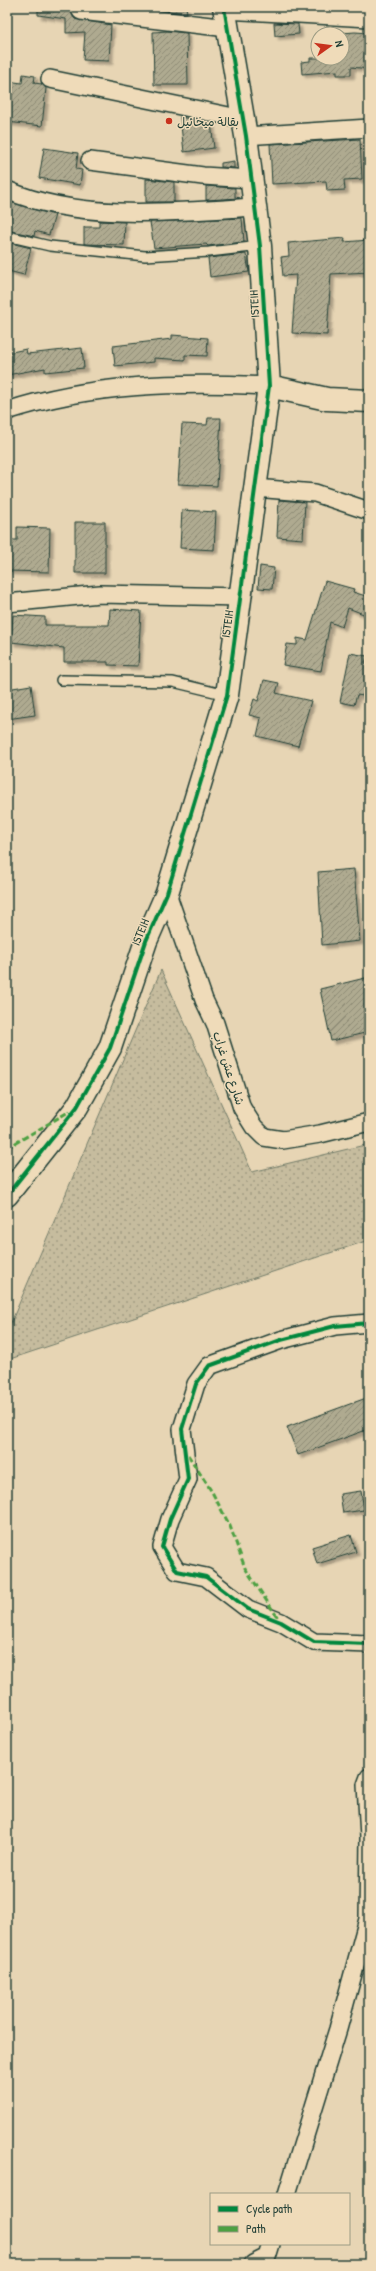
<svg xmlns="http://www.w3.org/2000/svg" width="376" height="2271" font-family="'Patrick Hand','Playpen Sans Arabic',sans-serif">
<defs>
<pattern id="grass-dots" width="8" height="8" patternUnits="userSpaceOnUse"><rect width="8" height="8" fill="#c6bc9e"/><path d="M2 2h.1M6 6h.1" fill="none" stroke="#a09a82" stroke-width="1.8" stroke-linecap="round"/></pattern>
<pattern id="building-hatch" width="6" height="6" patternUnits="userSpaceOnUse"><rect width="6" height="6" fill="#afaa90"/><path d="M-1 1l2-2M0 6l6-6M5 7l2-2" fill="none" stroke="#8e8c76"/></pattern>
<filter id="shadow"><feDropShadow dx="3.5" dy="3.5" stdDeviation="1" flood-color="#0004"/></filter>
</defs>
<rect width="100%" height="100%" fill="#e7d5b4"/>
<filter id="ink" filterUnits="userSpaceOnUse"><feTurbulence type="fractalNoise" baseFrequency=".025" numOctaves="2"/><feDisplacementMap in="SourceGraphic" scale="8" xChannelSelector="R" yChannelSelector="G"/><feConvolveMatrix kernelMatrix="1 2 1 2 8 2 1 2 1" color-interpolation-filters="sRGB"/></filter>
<g filter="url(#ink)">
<path fill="url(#grass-dots)" stroke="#727c69" d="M 161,970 L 252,1172 L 369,1144 L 369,1240 L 7,1360 L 7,1332 Z"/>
<path fill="url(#building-hatch)" stroke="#1f3d34" filter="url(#shadow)" d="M 38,7 L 72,7 L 72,15 L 75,19 L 111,25 L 109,61 L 83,60 L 85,32 L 66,33 L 66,19 L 38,15 Z
M 168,7 L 186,7 L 187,13 L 168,11 Z
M 274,23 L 298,24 L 299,34 L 275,36 Z
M 167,31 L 187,33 L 188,85 L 154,85 L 153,32 Z
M 355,32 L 369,33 L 369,69 L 351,67 L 351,75 L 337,75 L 337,71 L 302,74 L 301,62 L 310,61 L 310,58 L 342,58 L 342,33 Z
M 23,74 L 35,76 L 34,83 L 42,84 L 46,88 L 42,126 L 7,122 L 7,81 L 22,83 Z
M 180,117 L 211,123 L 214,148 L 184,152 Z
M 360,139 L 362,179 L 344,180 L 345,190 L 327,191 L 326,181 L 272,184 L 270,144 Z
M 44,148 L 78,153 L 76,169 L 82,170 L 80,185 L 39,178 Z
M 234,161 L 234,168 L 221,167 L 221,163 Z
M 146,179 L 174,182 L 174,202 L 146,202 Z
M 206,186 L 235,188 L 235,197 L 240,198 L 206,200 Z
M 7,201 L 55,215 L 49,235 L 35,231 L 34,236 L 7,230 Z
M 242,218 L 244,242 L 208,246 L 206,244 L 154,248 L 150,222 Z
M 99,221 L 125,222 L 124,245 L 84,244 L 84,227 L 99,227 Z
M 345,238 L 344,242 L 369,240 L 369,272 L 331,274 L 327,335 L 292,333 L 296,275 L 283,276 L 281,257 L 289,256 L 288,243 Z
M 7,242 L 31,248 L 24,275 L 8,271 L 10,263 L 7,262 Z
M 246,254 L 249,272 L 210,277 L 208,258 Z
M 172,335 L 208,338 L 207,356 L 185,355 L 185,360 L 154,358 L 154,362 L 115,366 L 113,346 L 172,339 Z
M 82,348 L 84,368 L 45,372 L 45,368 L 7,375 L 7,353 L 26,349 L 27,354 Z
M 208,418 L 221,418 L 217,486 L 178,484 L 182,424 L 207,425 Z
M 279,500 L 305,502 L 303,539 L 277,537 Z
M 182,510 L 216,512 L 214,550 L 180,548 Z
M 75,522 L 105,522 L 105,573 L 75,573 Z
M 17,527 L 50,528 L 49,572 L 8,571 L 9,540 L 17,540 Z
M 260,566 L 274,568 L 272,589 L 258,588 Z
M 325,581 L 354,589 L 353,592 L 369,597 L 366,615 L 348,608 L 342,627 L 330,622 L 321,671 L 283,665 L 287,644 L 297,645 L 297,638 L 307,640 Z
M 110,609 L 141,611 L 138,666 L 108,665 L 108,662 L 64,662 L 64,648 L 11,642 L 13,615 L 45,617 L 45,625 L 109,625 Z
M 350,653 L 367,656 L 365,663 L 369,664 L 369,697 L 357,695 L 354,705 L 340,702 Z
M 264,680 L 279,683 L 276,693 L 311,701 L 298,746 L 257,736 L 261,718 L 249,715 L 254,699 L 258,701 Z
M 31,685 L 35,715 L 7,719 L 7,689 Z
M 354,869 L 360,941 L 322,945 L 318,872 Z
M 369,977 L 369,1032 L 331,1041 L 320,989 Z
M 369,1397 L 369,1429 L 298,1455 L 287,1427 Z
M 361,1491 L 364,1510 L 343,1513 L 340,1494 Z
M 351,1535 L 356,1552 L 317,1564 L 312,1547 Z"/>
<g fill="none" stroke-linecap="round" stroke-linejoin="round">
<g stroke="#1f3d34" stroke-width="12">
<path id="service" d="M 7,236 L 50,246 L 145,256 L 209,252 L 260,246
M 61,680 L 173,682 L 227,695"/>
</g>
<g stroke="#1f3d34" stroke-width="20">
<path id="minor" d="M 225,10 L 369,18
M 81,11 L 228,28
M 50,79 L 243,119
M 246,136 L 369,128
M 90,161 L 203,176 L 251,179
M 7,190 C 79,222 178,212 255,207
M 7,411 C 93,383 179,382 269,386
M 255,488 L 315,493 L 369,511
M 7,603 L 100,594 L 241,597
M 167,893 L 204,1000 L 215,1023 L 242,1108 L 254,1127 L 264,1137 L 283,1140 L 320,1134 L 369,1122
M 369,1323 L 335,1326 L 281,1340 L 209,1366 L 196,1384 L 182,1429 L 188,1479 L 170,1519 L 162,1547 L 177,1571 L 206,1577 L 248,1609 L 281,1622 L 314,1642 L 369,1644
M 369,1777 L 366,1785 L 369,1837
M 287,2194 L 338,2029 L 368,1919 L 369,1838
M 253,2264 L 267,2257 L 271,2244"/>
</g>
<g stroke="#1f3d34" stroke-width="25">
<path id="tertiary" d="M 269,386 L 327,399 L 369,401
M 7,1195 L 77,1107 L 110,1048 L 146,941 L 167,893 L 227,695 L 269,386 L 260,246 L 246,136 L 224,7"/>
</g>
<use href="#service" stroke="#efdbb9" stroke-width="9"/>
<use href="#minor" stroke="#efdbb9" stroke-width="17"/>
<use href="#tertiary" stroke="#efdbb9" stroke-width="22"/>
<path stroke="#4da043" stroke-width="3" stroke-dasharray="6 3" stroke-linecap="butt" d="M 7,1148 L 70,1111
M 188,1455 L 212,1492 L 230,1526 L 245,1568 L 280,1621"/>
<g stroke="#efdbb9" stroke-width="6">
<path id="cycleway" d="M 7,1195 L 77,1107 L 110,1048 L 146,941 L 167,893 L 227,695 L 269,386 L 260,246 L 246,136 L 224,7
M 369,1323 L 335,1326 L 281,1340 L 209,1366 L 196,1384 L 182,1429 L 188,1479 L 170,1519 L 162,1547 L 177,1571 L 206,1577 L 248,1609 L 281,1622 L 314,1642 L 369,1644"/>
</g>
<use href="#cycleway" stroke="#00873e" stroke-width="4"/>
</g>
</g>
<circle fill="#c8321e" stroke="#efdbb9" stroke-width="1.5" cx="169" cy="121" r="4"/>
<g text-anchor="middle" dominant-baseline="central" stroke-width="3" stroke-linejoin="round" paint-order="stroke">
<g font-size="12" fill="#1f3d34" stroke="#efdbb9" text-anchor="start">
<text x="177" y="121">بقالة ميخائيل</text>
</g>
<g font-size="12" fill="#1f3d34" stroke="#efdbb9">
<text transform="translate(254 304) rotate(-93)">ISTEIH</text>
<text transform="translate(227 624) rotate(-82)">ISTEIH</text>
<text transform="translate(140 932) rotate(-68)">ISTEIH</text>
<text transform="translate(229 1068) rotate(72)">شارع عش غراب</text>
</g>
</g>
<rect width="376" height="2271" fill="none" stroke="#efdbb9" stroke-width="24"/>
<rect x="12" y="12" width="352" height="2247" fill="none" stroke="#1f3d34" stroke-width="1.5" filter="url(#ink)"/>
<rect x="210" y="2193" width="140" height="52" fill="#efdbb9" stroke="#9c9c84"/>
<rect x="218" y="2206" width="20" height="6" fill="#00873e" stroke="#9c9c84"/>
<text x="246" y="2213" font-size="12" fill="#1f3d34">Cycle path</text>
<rect x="218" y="2226" width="20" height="6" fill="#4da043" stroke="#9c9c84"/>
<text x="246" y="2233" font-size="12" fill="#1f3d34">Path</text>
<g transform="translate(330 46) rotate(76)"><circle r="19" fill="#efdbb9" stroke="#9c9c84"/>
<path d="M0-3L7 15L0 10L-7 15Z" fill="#c8321e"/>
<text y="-6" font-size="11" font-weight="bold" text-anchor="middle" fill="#1f3d34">N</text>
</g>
</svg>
